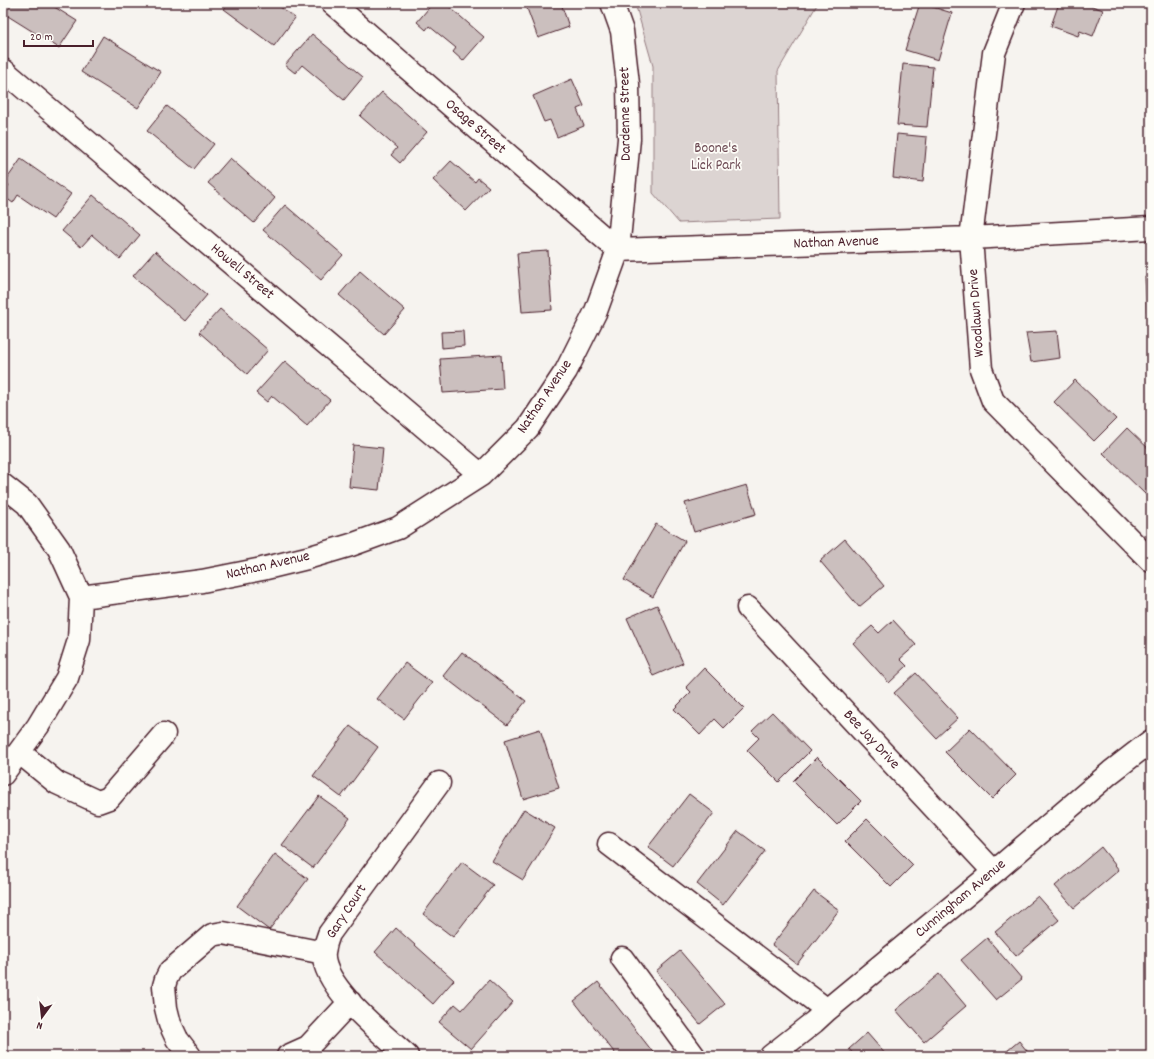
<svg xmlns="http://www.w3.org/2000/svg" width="1154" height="1059" font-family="Dekko,sans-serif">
<rect width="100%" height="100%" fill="#f6f3ef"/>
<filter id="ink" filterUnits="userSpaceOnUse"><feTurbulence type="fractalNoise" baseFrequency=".025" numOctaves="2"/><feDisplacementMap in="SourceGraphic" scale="8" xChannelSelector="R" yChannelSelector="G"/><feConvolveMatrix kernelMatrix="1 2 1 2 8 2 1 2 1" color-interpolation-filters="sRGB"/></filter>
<g filter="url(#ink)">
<path fill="#dcd4d2" stroke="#937a7e" d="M 635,3 L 818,3 L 778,71 L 780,219 L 679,223 L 653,193 L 653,66 Z"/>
<path fill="#cbbfbe" stroke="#4a1f2b" d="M 8,3 L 48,3 L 77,21 L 59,48 L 3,13 Z
M 229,3 L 275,3 L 295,18 L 274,46 L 224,9 Z
M 433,3 L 445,3 L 484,37 L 463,61 L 453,52 L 456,48 L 429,26 L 426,30 L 417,22 Z
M 525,3 L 561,3 L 569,27 L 538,38 Z
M 920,3 L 952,13 L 938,60 L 905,50 Z
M 1059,3 L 1093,3 L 1092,6 L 1103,10 L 1093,36 L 1080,31 L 1078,36 L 1051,26 Z
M 312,34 L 363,77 L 344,100 L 302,65 L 295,73 L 285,65 Z
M 103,36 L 161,72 L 138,108 L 81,72 Z
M 903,64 L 933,67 L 927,127 L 897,125 Z
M 572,79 L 584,106 L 577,109 L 584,126 L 557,137 L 550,120 L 544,122 L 533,96 Z
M 382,92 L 427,132 L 400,163 L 391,155 L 397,148 L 360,116 Z
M 167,106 L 214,144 L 194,169 L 147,131 Z
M 897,134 L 927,137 L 923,182 L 893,178 Z
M 230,158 L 275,198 L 254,223 L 208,183 Z
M 21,159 L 71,194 L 53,219 L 18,195 L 13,203 L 3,196 L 3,193 L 9,185 L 4,183 Z
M 451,161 L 475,182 L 478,178 L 489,187 L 466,211 L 433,180 Z
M 93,195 L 140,235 L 120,259 L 92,235 L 81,247 L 62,231 Z
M 285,205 L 343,255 L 321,280 L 263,230 Z
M 155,251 L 207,295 L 185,321 L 133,276 Z
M 548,251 L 552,310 L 522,312 L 517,253 Z
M 360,271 L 405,310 L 384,334 L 339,295 Z
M 1151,276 L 1151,312 L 1147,312 L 1145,277 Z
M 220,309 L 268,350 L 247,374 L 199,332 Z
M 463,331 L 464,346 L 442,348 L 441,332 Z
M 1057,331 L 1060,358 L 1031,362 L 1026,333 Z
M 501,355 L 503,389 L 443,393 L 440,359 Z
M 285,361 L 330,400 L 307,426 L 272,396 L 267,402 L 256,393 Z
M 1075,380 L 1116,419 L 1094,441 L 1054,402 Z
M 1127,428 L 1151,451 L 1151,490 L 1146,495 L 1103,453 Z
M 353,445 L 383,448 L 379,490 L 349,487 Z
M 747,485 L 756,514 L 694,532 L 685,503 Z
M 656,524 L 685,541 L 653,597 L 624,580 Z
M 845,539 L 884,586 L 859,607 L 820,561 Z
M 657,605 L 683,663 L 653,676 L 627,618 Z
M 893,620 L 916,645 L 900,659 L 907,666 L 889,683 L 853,643 L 872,626 L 879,633 Z
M 462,652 L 526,701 L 507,725 L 443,676 Z
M 405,663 L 432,683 L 404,719 L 377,699 Z
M 704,668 L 744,708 L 724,728 L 715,719 L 700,735 L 674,709 L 691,692 L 686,687 Z
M 916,673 L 958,718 L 936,738 L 894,693 Z
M 772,712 L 810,751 L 779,782 L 747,750 L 759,738 L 752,731 Z
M 350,726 L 378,747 L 341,797 L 313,776 Z
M 970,728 L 1016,775 L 992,799 L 945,752 Z
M 540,729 L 559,788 L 523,799 L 505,740 Z
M 817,757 L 861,801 L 837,825 L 793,781 Z
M 689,794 L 714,813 L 673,866 L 648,847 Z
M 319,796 L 350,818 L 313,868 L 282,845 Z
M 524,809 L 555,828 L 523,880 L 492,861 Z
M 867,819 L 913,865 L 891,887 L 845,841 Z
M 738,831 L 765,851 L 723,905 L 697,884 Z
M 1101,847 L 1119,870 L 1074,908 L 1055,886 Z
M 275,854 L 308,879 L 269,930 L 237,906 Z
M 462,862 L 493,885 L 453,937 L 423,914 Z
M 814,891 L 839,910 L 797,964 L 772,945 Z
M 1038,896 L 1059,920 L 1016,956 L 995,932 Z
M 396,928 L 454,980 L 433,1004 L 375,952 Z
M 987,938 L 1022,979 L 996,1000 L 961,960 Z
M 680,951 L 725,1004 L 700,1024 L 656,971 Z
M 939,974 L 966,1006 L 924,1042 L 896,1010 Z
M 489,980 L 513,1002 L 471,1049 L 439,1022 L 455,1004 L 462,1010 Z
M 598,982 L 656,1056 L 617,1056 L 574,1001 Z
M 867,1033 L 887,1056 L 855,1056 L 849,1049 Z
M 1019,1041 L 1031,1056 L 1001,1056 Z"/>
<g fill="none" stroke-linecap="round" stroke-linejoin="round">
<g stroke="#4a1f2b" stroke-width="25">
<path id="minor" d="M 332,3 L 618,250
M 1014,3 L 994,53 L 971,238 L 981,369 L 993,401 L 1151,561
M 3,70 L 481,475
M 618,250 L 971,238 L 1151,228
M 3,485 L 27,504 L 59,549 L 81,597 L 79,640 L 67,678 L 38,726 L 3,774
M 81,597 L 202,581 L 262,569 L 307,558 L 351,545 L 398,528 L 481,475 L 528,428 L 566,371 L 596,311 L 618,250 L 629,139 L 628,84 L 622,31 L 612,3
M 748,608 L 994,872
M 19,752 L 57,783 L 98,802 L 109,798 L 164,734
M 609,844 L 827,1010
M 622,958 L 694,1056
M 190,1056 L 177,1039 L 170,1024 L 166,1008 L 164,986 L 166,979 L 170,971 L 212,935 L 223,933 L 324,953
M 288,1056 L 308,1047 L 350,1002
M 407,1056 C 384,1035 320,985 324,952 C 325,946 327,939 329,934 L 439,783
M 771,1056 L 814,1022 L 827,1010 L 994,872 L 1111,772 L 1151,741"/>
</g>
<use href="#minor" stroke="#fdfcf7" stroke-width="22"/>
</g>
</g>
<g text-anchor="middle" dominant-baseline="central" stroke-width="3.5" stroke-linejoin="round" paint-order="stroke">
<g font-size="15" fill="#4a1f2b" stroke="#fdfcf7">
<text transform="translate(626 114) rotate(-91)">Dardenne Street</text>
<text transform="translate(475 127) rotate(41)">Osage Street</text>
<text transform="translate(836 243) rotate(-2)">Nathan Avenue</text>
<text transform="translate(242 272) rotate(40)">Howell Street</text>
<text transform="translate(977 313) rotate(-94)">Woodlawn Drive</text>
<text transform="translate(545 397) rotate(-56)">Nathan Avenue</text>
<text transform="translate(268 566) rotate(-13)">Nathan Avenue</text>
<text transform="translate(871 740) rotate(47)">Bee Jay Drive</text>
<text transform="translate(961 899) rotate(-40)">Cunningham Avenue</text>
<text transform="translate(347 912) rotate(-57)">Gary Court</text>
</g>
<g font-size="15" fill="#6e4c55" stroke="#fdfcf7">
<text x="716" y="149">Boone's<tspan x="716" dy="17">Lick Park</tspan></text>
</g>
</g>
<rect width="1154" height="1059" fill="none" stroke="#fdfcf7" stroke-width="16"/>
<rect x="8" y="8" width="1138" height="1043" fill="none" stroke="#4a1f2b" stroke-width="1.5" filter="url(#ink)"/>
<g transform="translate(42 1017) rotate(195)" stroke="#fdfcf7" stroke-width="3" paint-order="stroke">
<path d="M0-3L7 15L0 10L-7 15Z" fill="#4a1f2b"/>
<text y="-6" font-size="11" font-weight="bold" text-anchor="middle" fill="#4a1f2b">N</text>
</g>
<path d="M24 40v6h69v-6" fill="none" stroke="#4a1f2b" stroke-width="2"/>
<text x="30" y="40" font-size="12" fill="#4a1f2b" stroke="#fdfcf7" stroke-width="3" paint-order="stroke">20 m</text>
</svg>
